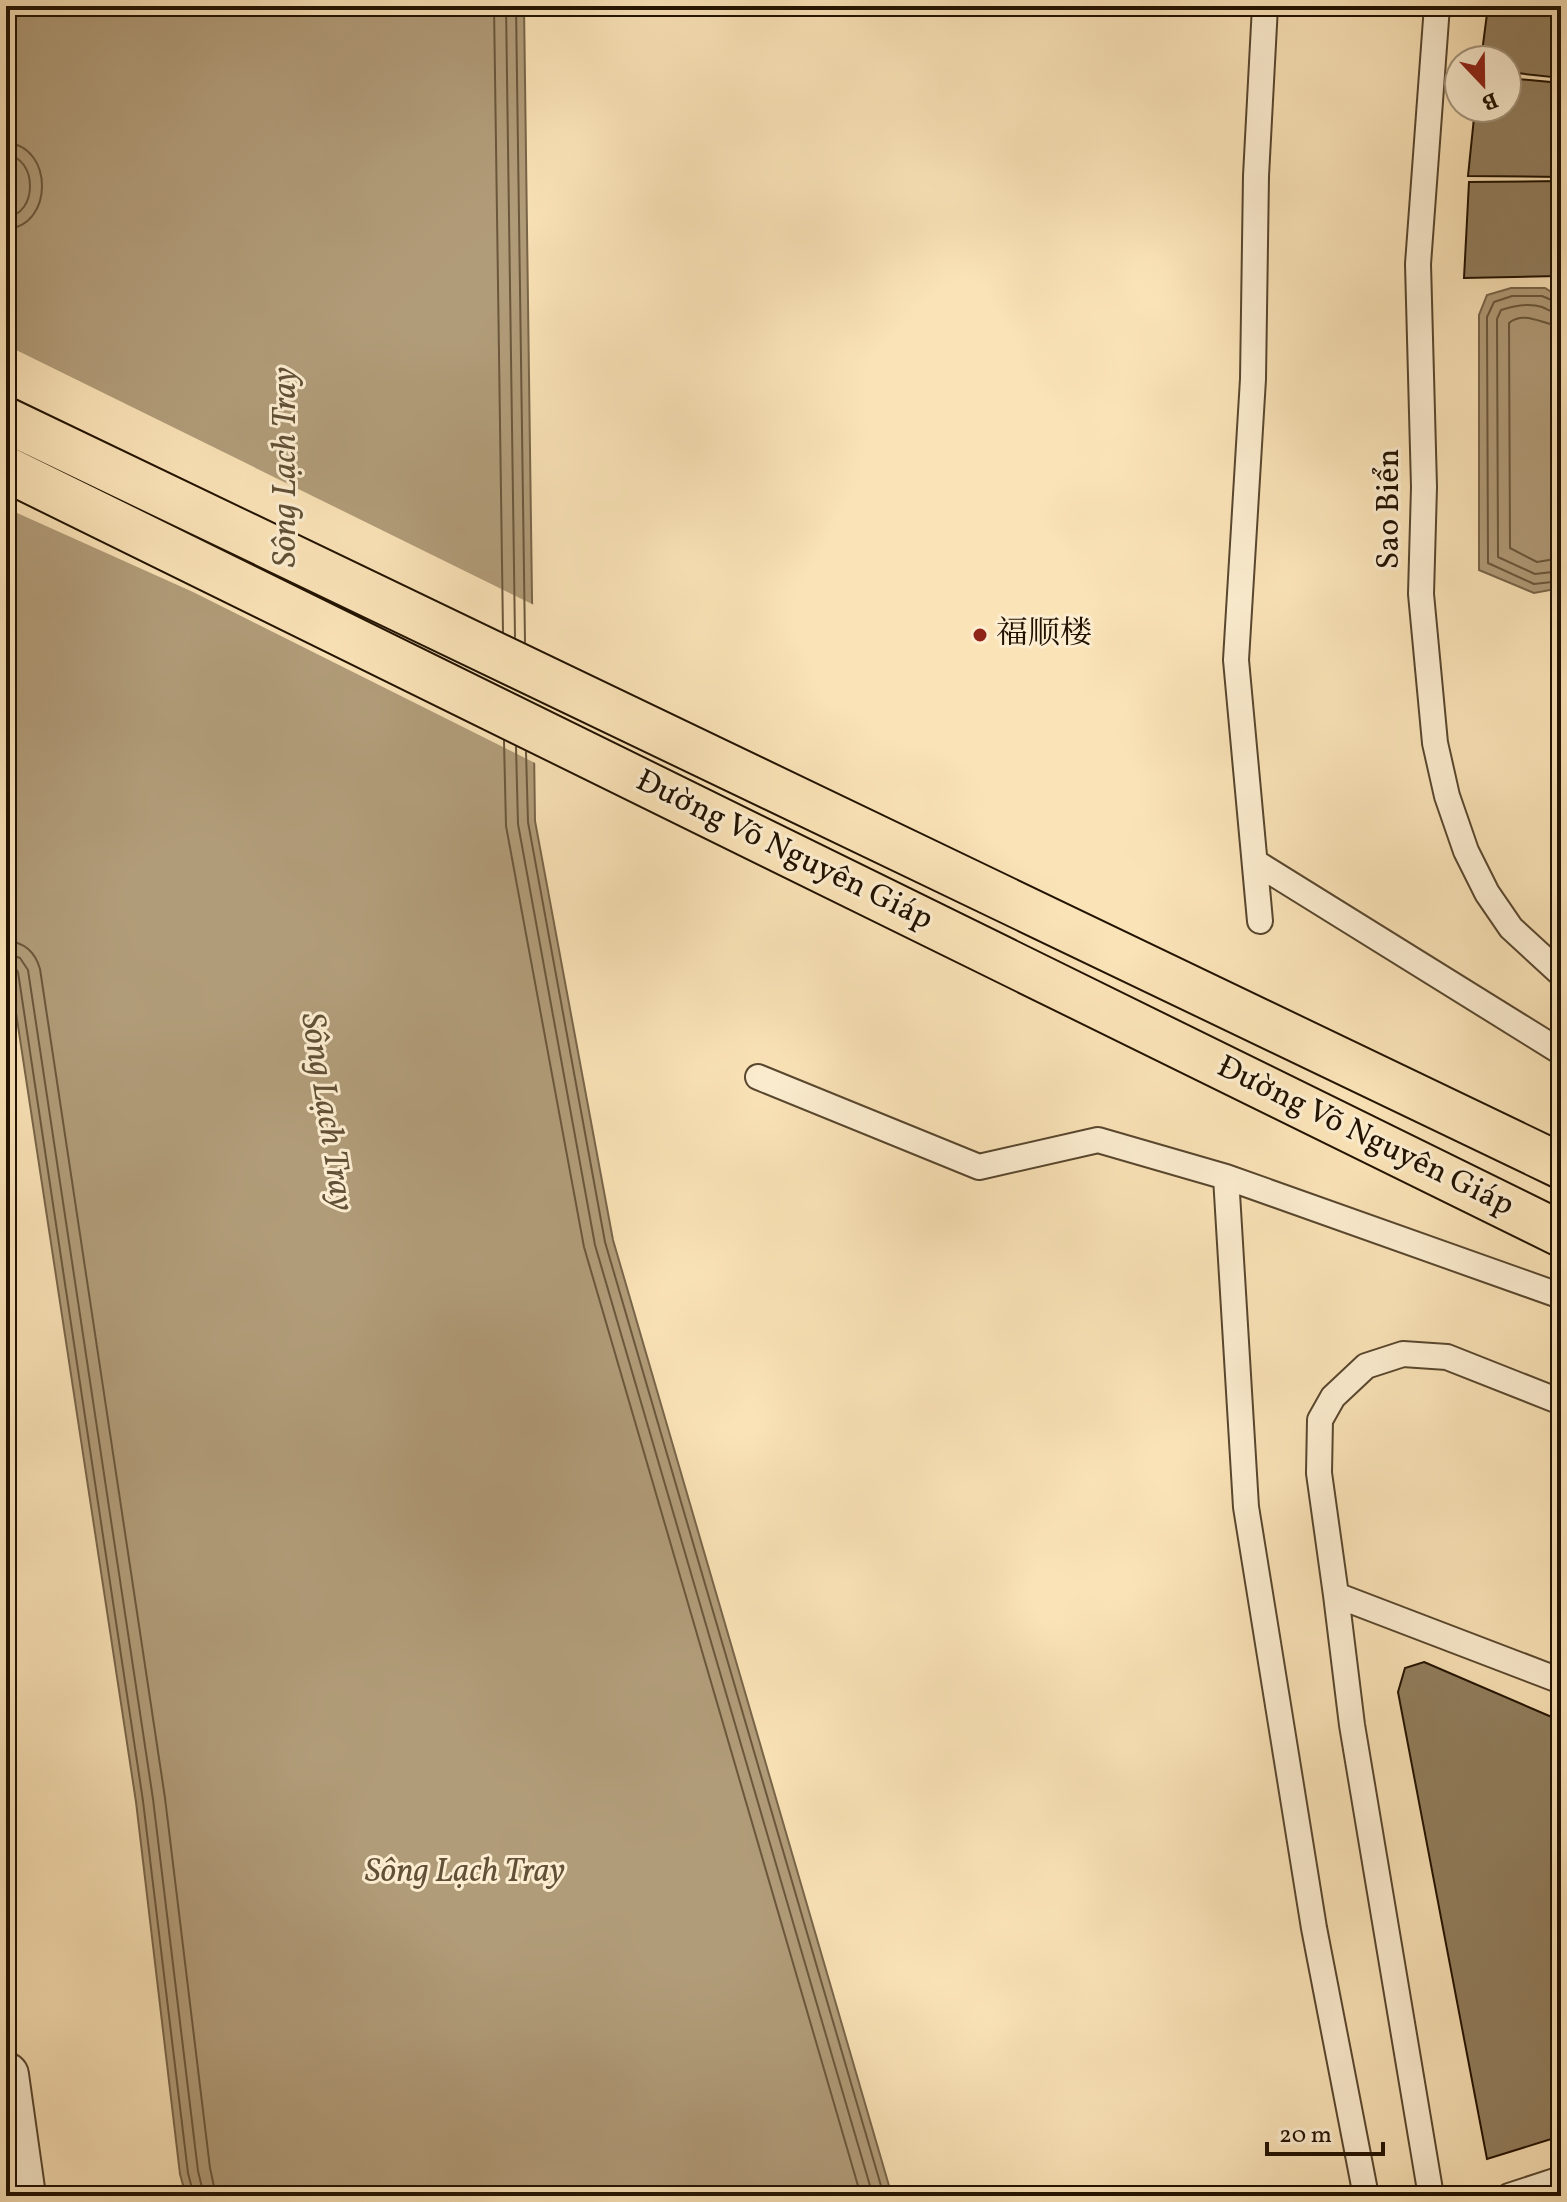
<svg xmlns="http://www.w3.org/2000/svg" width="1567" height="2202" font-family="Vollkorn,'Noto Serif SC',serif">
<rect width="100%" height="100%" fill="#fae3b7"/>
<filter id="stains"><feTurbulence type="fractalNoise" baseFrequency=".0025" numOctaves="4"/><feColorMatrix values="0 0 0 0 .2 0 0 0 0 .09 0 0 0 0 .02 0 0 0 .5 -.17"/></filter>
<radialGradient id="worn" r=".72"><stop offset=".6" stop-color="#630" stop-opacity="0"/><stop offset="1" stop-color="#630" stop-opacity=".3"/></radialGradient>
<path fill="#b19c79" stroke="#786549" stroke-width="2" d="M 6,6 L 524,6 L 535,821 L 613,1240 L 892,2196 L 186,2196 L 180,2174 L 136,1802 L 6,947 L 6,219 L 11,190 L 6,134 Z
M 1511,288 L 1545,288 L 1561,298 L 1561,588 L 1534,593 L 1479,570 L 1479,315 L 1487,295 Z"/>
<path fill="#fae3b7" d="M 6,345 L 536,606 L 539,765 L 193,592 L 6,508 Z"/>
<g fill="none" stroke-linecap="round" stroke-linejoin="round">
<path stroke="#6a573c" stroke-width="2" d="M 494,6 L 503,632
M 506,6 L 515,637
M 516,6 L 525,642
M 6,143 C 54,145 54,227 6,229
M 6,155 C 38,157 38,215 6,217
M 1561,304 L 1542,296 L 1512,296 L 1494,302 L 1487,317 L 1488,563 L 1534,584 L 1561,581
M 1561,314 C 1553,313 1549,310 1542,307 C 1530,303 1513,306 1501,310 L 1497,319 L 1498,557 L 1535,574 L 1561,571
M 1561,326 C 1543,325 1525,310 1509,323 L 1510,548 L 1537,562 L 1561,558
M 504,741 L 506,826 L 584,1247 L 861,2196
M 516,747 L 518,824 L 595,1245 L 873,2196
M 526,752 L 528,822 L 605,1242 L 884,2196
M 6,941 C 24,942 35,951 40,969 L 165,1798 L 210,2168 L 216,2196
M 6,953 L 20,958 L 28,970 L 153,1799 L 198,2171 L 204,2196
M 6,964 L 13,965 L 18,972 L 143,1801 L 188,2173 L 194,2196"/>
</g>
<path fill="#927f5f" stroke="#221200" stroke-width="2" d="M 1488,6 L 1561,6 L 1561,78 L 1507,72 L 1507,60 L 1481,60 Z
M 1507,78 L 1561,83 L 1561,177 L 1468,176 L 1475,108 L 1507,108 Z
M 1561,181 L 1558,276 L 1464,278 L 1469,182 Z
M 1424,1662 L 1561,1721 L 1561,2136 L 1487,2159 L 1398,1692 L 1405,1668 Z"/>
<g fill="none" stroke-linecap="round" stroke-linejoin="round">
<g stroke="#58462e" stroke-width="28">
<path id="lane" d="M 1437,6 L 1418,264 L 1424,487 L 1421,594 L 1435,743 L 1447,796 L 1466,851 L 1487,893 L 1511,928 L 1561,974
M 1255,862 L 1561,1052
M 1260,921 L 1236,660 L 1253,379 L 1256,176 L 1265,6
M 758,1077 L 979,1167 L 1098,1140 L 1226,1177 L 1561,1296
M 1226,1177 L 1246,1507 L 1314,1928 L 1366,2196
M 1336,1595 L 1319,1473 L 1320,1420 L 1333,1397 L 1366,1366 L 1403,1354 L 1447,1357 L 1561,1402
M 1431,2196 L 1352,1725 L 1336,1595 L 1561,1681
M 1509,2196 L 1561,2179"/>
</g>
<g stroke="#58462e" stroke-width="48">
<path id="street" d="M 6,2075 L 23,2196"/>
</g>
<g stroke="#221200" stroke-width="48">
<path id="primary" d="M 6,420 L 1561,1166
M 6,469 L 1561,1234"/>
</g>
<use href="#lane" stroke="#fcedd0" stroke-width="24"/>
<use href="#street" stroke="#fcedd0" stroke-width="44"/>
<use href="#primary" stroke="#fae3b7" stroke-width="44"/>
</g>
<circle fill="#8f2418" stroke="#fcedd0" stroke-width="3" cx="980" cy="635" r="8"/>
<g text-anchor="middle" dominant-baseline="central" stroke-width="6" stroke-linejoin="round" paint-order="stroke">
<g font-size="32" fill="#221200" stroke="#fcedd0">
<text transform="translate(1390 509) rotate(-90)">Sao Biển</text>
<text transform="translate(784 851) rotate(26)">Đường Võ Nguyên Giáp</text>
<text transform="translate(1365 1137) rotate(26)">Đường Võ Nguyên Giáp</text>
</g>
<g font-size="32" fill="#221200" stroke="#fcedd0" text-anchor="start">
<text x="996" y="635">福顺楼</text>
</g>
<g font-size="34" font-style="italic" fill="#625036" stroke="#fcedd0">
<text transform="translate(286 467) rotate(-90)">Sông Lạch Tray</text>
<text transform="translate(326 1112) rotate(81)">Sông Lạch Tray</text>
<text x="465" y="1872">Sông Lạch Tray</text>
</g>
</g>
<rect width="1567" height="2202" fill="none" stroke="#fae3b7" stroke-width="32"/>
<rect x="8" y="8" width="1551" height="2186" fill="none" stroke="#221200" stroke-width="4"/>
<rect x="16" y="16" width="1535" height="2170" fill="none" stroke="#221200" stroke-width="2"/>
<g transform="translate(1483 84) rotate(158)"><circle r="38" fill="#fcedd0" stroke="#a5957d" stroke-width="2"/>
<path d="M0-6L14 30L0 20L-14 30Z" fill="#8f2418"/>
<text y="-12" font-size="22" font-weight="bold" text-anchor="middle" fill="#221200">B</text>
</g>
<path d="M1267 2142v12h116v-12" fill="none" stroke="#221200" stroke-width="4"/>
<text x="1279" y="2142" font-size="24" fill="#221200" stroke="#fcedd0" stroke-width="6" paint-order="stroke">20 m</text>
<rect width="100%" height="100%" filter="url(#stains)"/>
<rect width="100%" height="100%" fill="url(#worn)"/>
</svg>
